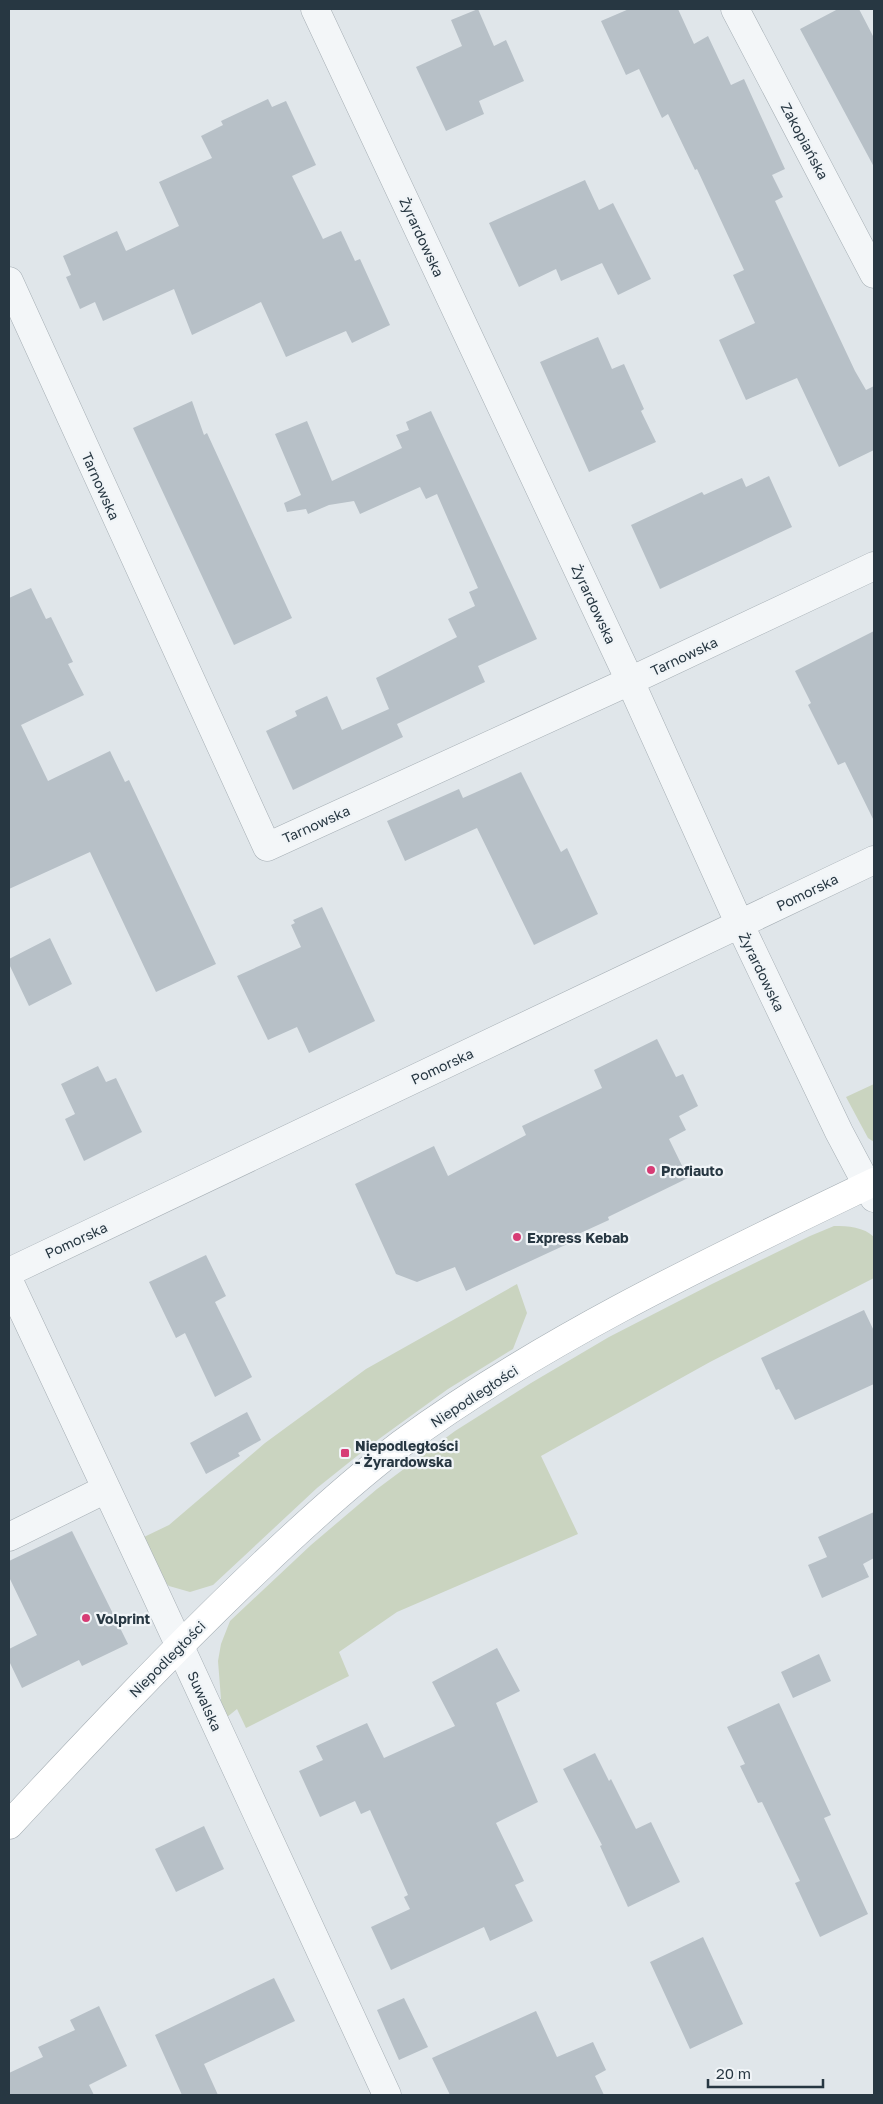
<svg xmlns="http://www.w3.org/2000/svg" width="883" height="2104" font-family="'Golos Text',sans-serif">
<rect width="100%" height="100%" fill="#e0e6ea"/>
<path fill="#cad4c0" d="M 874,1084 L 874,1142 L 868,1138 L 846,1097 Z
M 834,1226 C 848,1226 864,1227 874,1237 L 874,1278 L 710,1362 L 541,1456 L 578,1534 L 397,1612 L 339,1652 L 349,1676 L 246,1728 L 237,1709 L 216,1726 L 210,1713 L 221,1699 L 218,1661 L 221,1644 L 230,1621 L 311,1545 L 377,1489 L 455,1431 L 531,1383 L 609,1337 L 712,1284 L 810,1236 Z
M 517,1284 L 527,1313 L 513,1349 L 448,1389 L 372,1444 L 317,1488 L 213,1585 L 190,1592 L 169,1586 L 163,1580 L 144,1537 L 169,1525 L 265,1443 L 366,1369 Z"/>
<path fill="#b7c0c7" d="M 478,9 L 494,46 L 506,40 L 524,81 L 479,101 L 484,114 L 446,131 L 416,67 L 462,46 L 451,20 Z
M 629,9 L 678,9 L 694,44 L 708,36 L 731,85 L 744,79 L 785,169 L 772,175 L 783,197 L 775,201 L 855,371 L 866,390 L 874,386 L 874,450 L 839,467 L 797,378 L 746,400 L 719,340 L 755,323 L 733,275 L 744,270 L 697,169 L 695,170 L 668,114 L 662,118 L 639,69 L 626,75 L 601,21 Z
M 838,9 L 859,9 L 874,38 L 874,167 L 800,29 Z
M 268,99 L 272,107 L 286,101 L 316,165 L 292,176 L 323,239 L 341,231 L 355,261 L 360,259 L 390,325 L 352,343 L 346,331 L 286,357 L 261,302 L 192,335 L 174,289 L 103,321 L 95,302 L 80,309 L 66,277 L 71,275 L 63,256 L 117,231 L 126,251 L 179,226 L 159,182 L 212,158 L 201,136 L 223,125 L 221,121 Z
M 585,180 L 599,210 L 613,203 L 651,279 L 618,295 L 602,263 L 561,281 L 556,269 L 519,287 L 489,223 Z
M 598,337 L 612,369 L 624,364 L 644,409 L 641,411 L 656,442 L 589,472 L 540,362 Z
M 192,401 L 204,435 L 207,433 L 292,618 L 234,645 L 133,428 Z
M 431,411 L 537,639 L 478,666 L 485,682 L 397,724 L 403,737 L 293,790 L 266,731 L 297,716 L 295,711 L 327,696 L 342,730 L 389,709 L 376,678 L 457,637 L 448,619 L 475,606 L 469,592 L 478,588 L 437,494 L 426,499 L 420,487 L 360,514 L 354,501 L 329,505 L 308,514 L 306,509 L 287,512 L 284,503 L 301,495 L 275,434 L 307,421 L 332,481 L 402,448 L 396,435 L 409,430 L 406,422 Z
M 769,476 L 792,527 L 660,589 L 631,525 L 702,492 L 704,495 L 742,478 L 746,487 Z
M 31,588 L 46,619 L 51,617 L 73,662 L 68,664 L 84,695 L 21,725 L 48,781 L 110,751 L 125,782 L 129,780 L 216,964 L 156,992 L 90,852 L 9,889 L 9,598 Z
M 874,631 L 874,821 L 845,762 L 838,765 L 808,705 L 811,703 L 795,671 Z
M 521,772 L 561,852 L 567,848 L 598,914 L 534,945 L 477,828 L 405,861 L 387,821 L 459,789 L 463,798 Z
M 322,907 L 375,1021 L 309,1053 L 297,1027 L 268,1040 L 237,976 L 301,947 L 291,925 L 295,923 L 293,920 Z
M 50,938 L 72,984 L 29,1006 L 9,964 L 9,959 Z
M 657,1039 L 676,1077 L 683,1074 L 698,1106 L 679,1116 L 686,1130 L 669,1139 L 688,1178 L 608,1217 L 609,1220 L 574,1236 L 576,1240 L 466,1291 L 455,1267 L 417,1282 L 396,1274 L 355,1184 L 434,1146 L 448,1176 L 526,1135 L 522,1126 L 602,1088 L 594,1070 Z
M 98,1066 L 106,1082 L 116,1078 L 142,1132 L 84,1161 L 65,1119 L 75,1114 L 61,1084 Z
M 206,1255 L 226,1296 L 215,1302 L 252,1377 L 215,1397 L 185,1333 L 176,1338 L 149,1282 Z
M 864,1310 L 874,1331 L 874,1384 L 795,1420 L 779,1389 L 776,1390 L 761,1358 Z
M 247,1412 L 261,1440 L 238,1453 L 240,1456 L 206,1474 L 190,1443 Z
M 874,1512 L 874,1558 L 863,1564 L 869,1577 L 822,1598 L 808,1565 L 827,1557 L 818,1537 Z
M 72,1531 L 128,1644 L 82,1666 L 79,1660 L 22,1688 L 9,1661 L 9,1649 L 37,1635 L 9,1577 L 9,1561 Z
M 497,1648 L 520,1691 L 496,1703 L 538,1802 L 496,1823 L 524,1881 L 515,1885 L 533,1921 L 490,1941 L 484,1927 L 391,1970 L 371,1927 L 410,1909 L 404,1897 L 408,1895 L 370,1810 L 361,1814 L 355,1801 L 320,1817 L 299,1771 L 323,1760 L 316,1746 L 367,1723 L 384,1758 L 455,1726 L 432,1682 Z
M 819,1654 L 831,1681 L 793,1698 L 781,1672 Z
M 779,1703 L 831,1815 L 824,1818 L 868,1914 L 820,1937 L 795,1883 L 800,1881 L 762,1802 L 758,1803 L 740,1766 L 745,1764 L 727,1727 Z
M 595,1753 L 609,1781 L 611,1779 L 636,1829 L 651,1822 L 680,1882 L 628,1907 L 600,1846 L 602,1845 L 563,1769 Z
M 204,1826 L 224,1869 L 176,1892 L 155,1849 Z
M 703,1937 L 743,2024 L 690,2049 L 650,1962 Z
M 274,1978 L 295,2021 L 204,2064 L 218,2095 L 182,2095 L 155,2035 Z
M 404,1998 L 428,2047 L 399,2060 L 377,2010 Z
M 99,2006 L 127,2066 L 89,2085 L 94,2095 L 9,2095 L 9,2073 L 43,2057 L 38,2047 L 75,2030 L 70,2020 Z
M 536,2011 L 557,2057 L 593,2042 L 606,2070 L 595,2076 L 604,2095 L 450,2095 L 432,2058 Z"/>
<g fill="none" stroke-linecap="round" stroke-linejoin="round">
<g stroke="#a5aeb4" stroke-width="29">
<path id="street" d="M 315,9 L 630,681 L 740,925 L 839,1132 L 874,1198
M 735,9 L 874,274
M 9,281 L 267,847 L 630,681 L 874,566
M 9,1272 L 874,860
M 9,1281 L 152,1586 L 387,2095
M 9,1537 L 106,1489"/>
</g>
<g stroke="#a5aeb4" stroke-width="29">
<path id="secondary" d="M 9,1825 C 90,1738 171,1652 257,1570 C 303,1526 350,1483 401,1444 C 544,1339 714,1259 874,1182"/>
</g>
<use href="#street" stroke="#f3f6f8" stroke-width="28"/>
<use href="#secondary" stroke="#fff" stroke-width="28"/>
</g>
<g fill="#d73c75" stroke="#f0f4f7" stroke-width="2">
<circle cx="651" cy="1170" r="5"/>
<circle cx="517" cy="1237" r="5"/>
<rect x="340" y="1448" width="10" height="10" rx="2.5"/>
<circle cx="86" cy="1618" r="5"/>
</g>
<g text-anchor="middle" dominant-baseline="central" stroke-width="4.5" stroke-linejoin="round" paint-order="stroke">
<g font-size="14" fill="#273742" stroke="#f0f4f7">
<text transform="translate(805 141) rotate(62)">Zakopiańska</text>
<text transform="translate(422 237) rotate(65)">Żyrardowska</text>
<text transform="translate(101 486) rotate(66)">Tarnowska</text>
<text transform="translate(594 604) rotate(65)">Żyrardowska</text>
<text transform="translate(684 656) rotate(-25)">Tarnowska</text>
<text transform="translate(316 824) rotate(-24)">Tarnowska</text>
<text transform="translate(807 892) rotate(-26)">Pomorska</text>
<text transform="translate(762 972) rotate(64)">Żyrardowska</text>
<text transform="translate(442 1066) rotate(-25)">Pomorska</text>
<text transform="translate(76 1240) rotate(-25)">Pomorska</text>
<text transform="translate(474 1396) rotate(-33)">Niepodległości</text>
<text transform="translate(167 1659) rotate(-45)">Niepodległości</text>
<text transform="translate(205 1701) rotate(66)">Suwalska</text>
</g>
<g font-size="14" font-weight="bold" fill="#273742" stroke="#f0f4f7" text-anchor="start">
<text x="661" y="1170">Profiauto</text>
<text x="527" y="1237">Express Kebab</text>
<text x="355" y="1445">Niepodległości<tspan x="355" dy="16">- Żyrardowska</tspan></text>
<text x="96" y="1618">Volprint</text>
</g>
</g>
<rect width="883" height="2104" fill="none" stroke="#273742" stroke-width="20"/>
<path d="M708 2079v8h115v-8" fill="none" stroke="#273742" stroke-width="2.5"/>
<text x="716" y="2079" font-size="15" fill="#273742" stroke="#f0f4f7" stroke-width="4" paint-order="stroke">20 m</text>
</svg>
